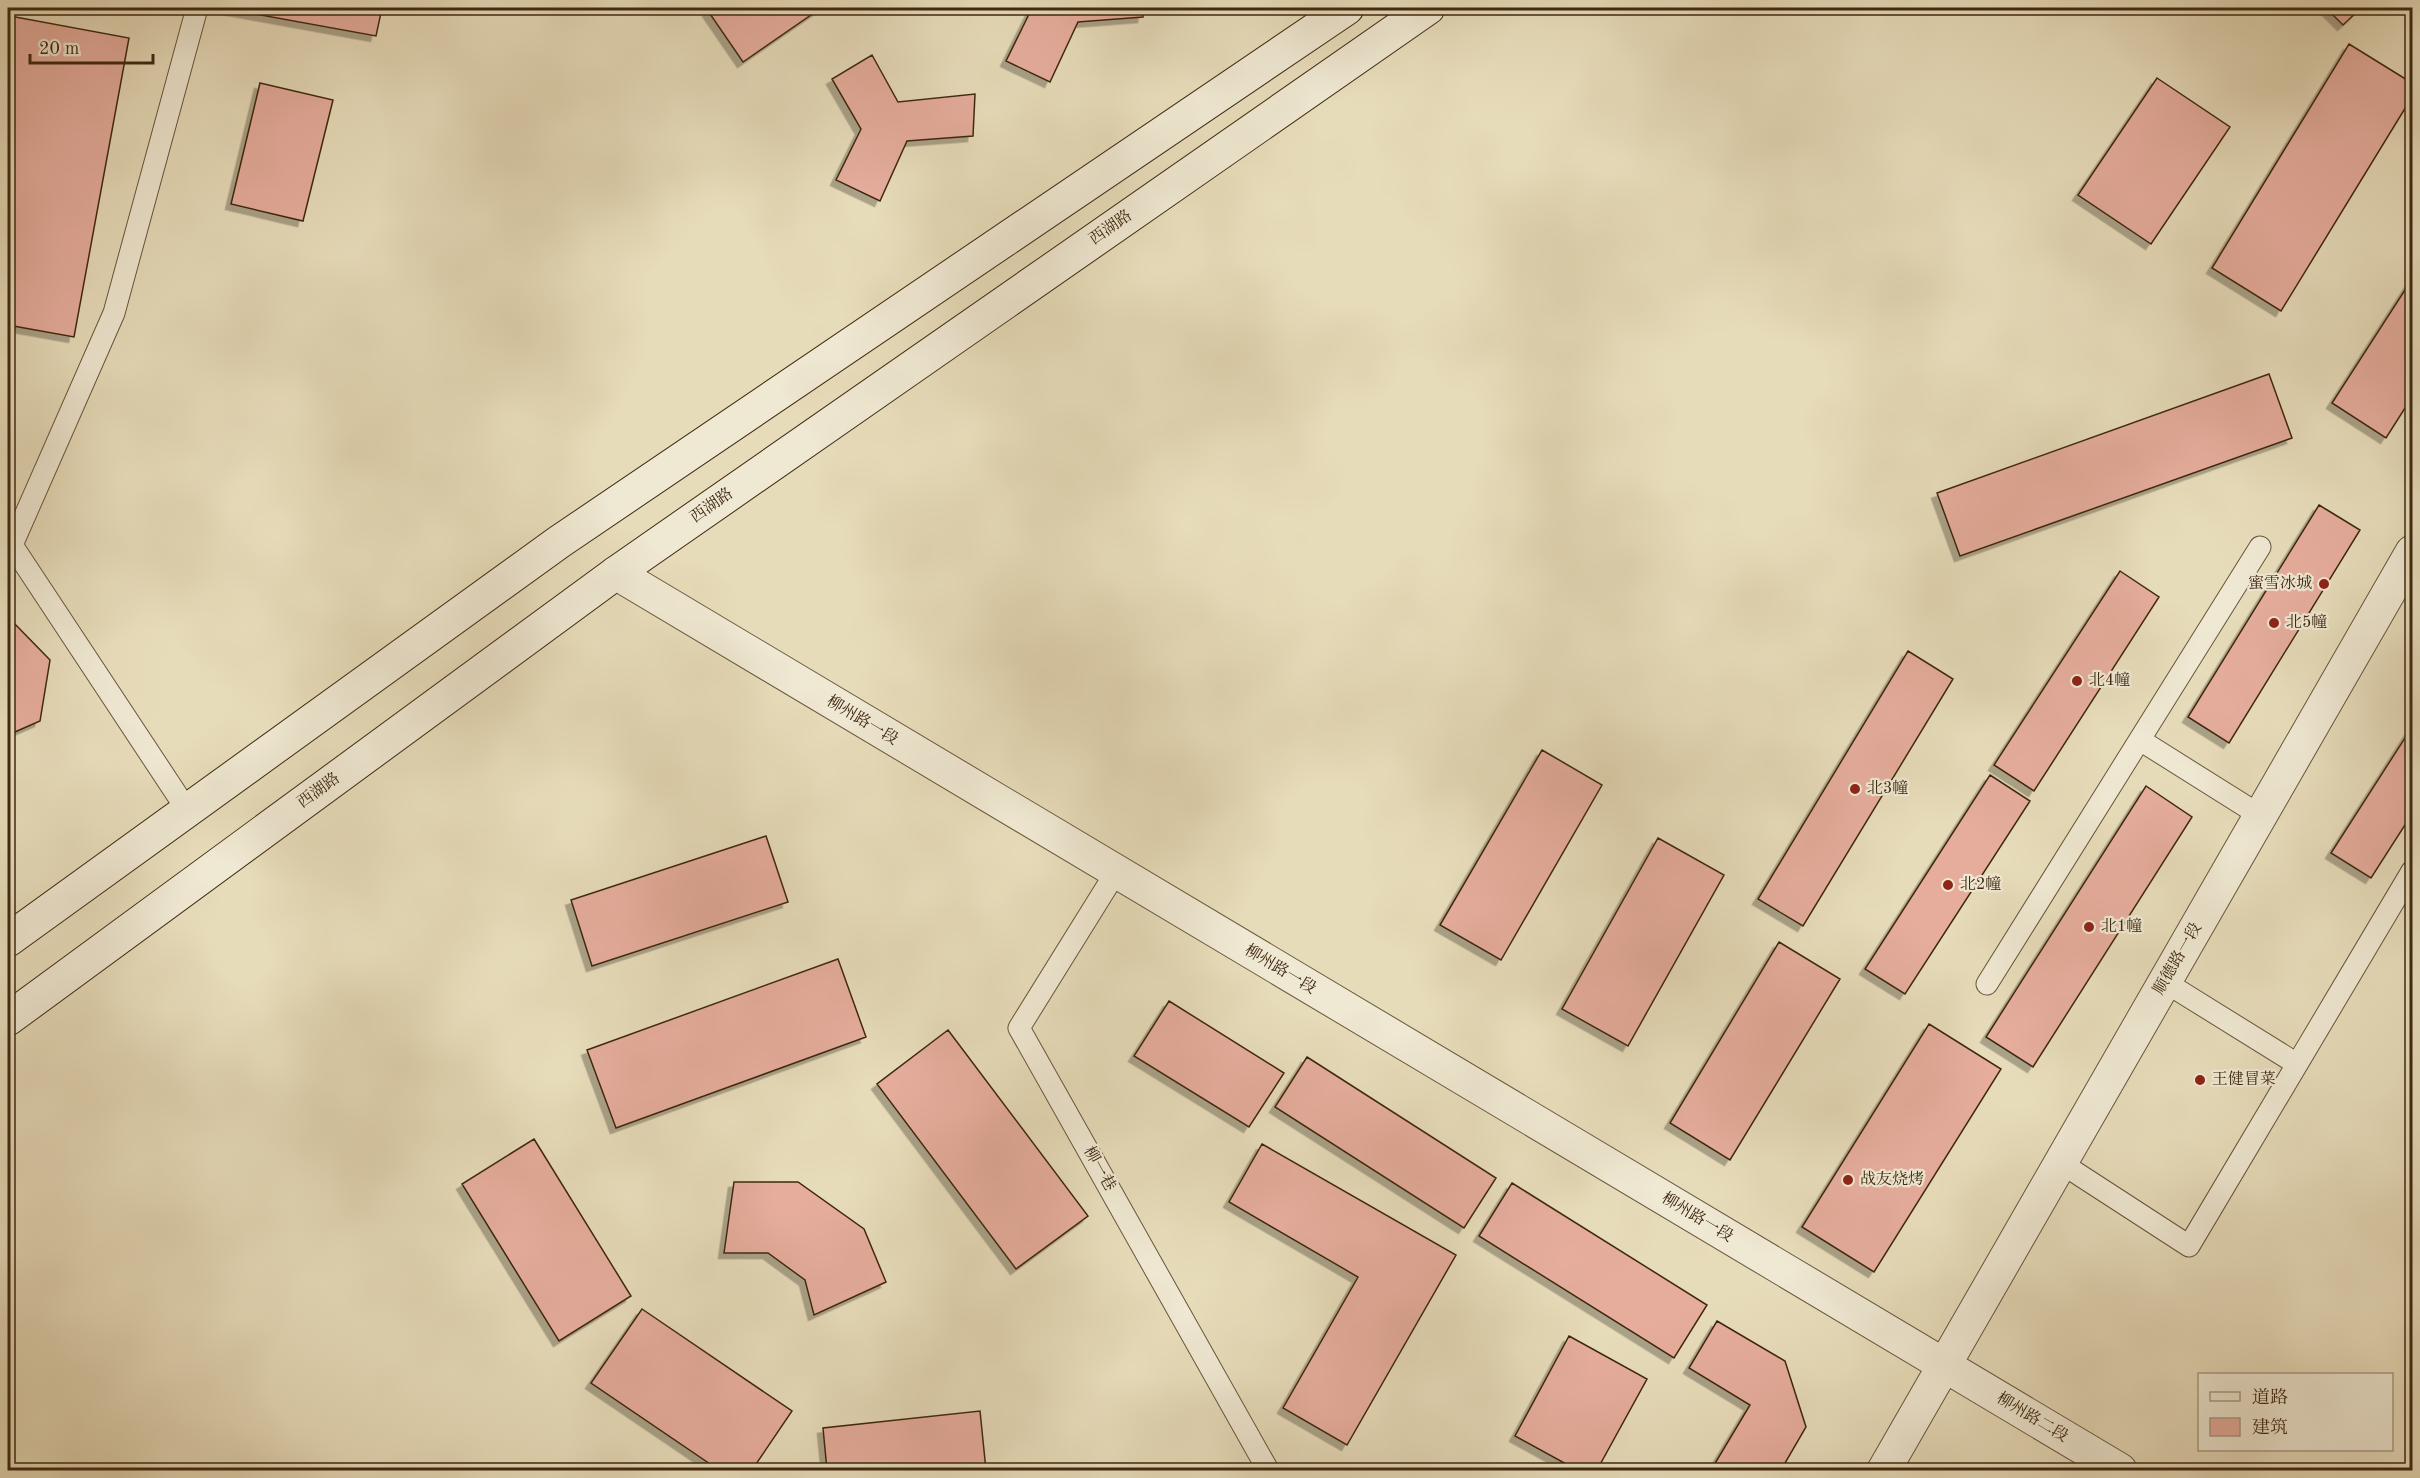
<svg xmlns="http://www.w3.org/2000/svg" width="2420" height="1478" font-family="'Old Standard TT','Noto Serif SC',serif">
<defs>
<filter id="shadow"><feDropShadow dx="-5.5" dy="5.5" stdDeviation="0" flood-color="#0004"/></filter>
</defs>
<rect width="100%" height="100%" fill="#e7dcba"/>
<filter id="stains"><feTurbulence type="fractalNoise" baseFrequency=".00333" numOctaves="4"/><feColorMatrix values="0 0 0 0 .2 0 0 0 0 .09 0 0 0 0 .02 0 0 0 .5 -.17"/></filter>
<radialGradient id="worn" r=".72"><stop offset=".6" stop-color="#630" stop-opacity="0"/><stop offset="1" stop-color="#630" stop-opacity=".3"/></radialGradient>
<path fill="#e6ad9d" stroke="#3e2811" stroke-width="1.5" filter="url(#shadow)" d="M 222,8 L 382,8 L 376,36 Z
M 712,8 L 821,8 L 743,62 L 708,11 Z
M 1030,8 L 1144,8 L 1143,17 L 1078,22 L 1050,82 L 1006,61 L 1031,10 Z
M 2326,8 L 2361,8 L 2343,25 Z
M 10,16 L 129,38 L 74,337 L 8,325 L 8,29 Z
M 2349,44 L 2412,83 L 2412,97 L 2281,311 L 2212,268 Z
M 872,55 L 898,102 L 975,94 L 973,136 L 907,141 L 880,201 L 836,180 L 861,129 L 832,79 Z
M 2157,78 L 2230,127 L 2151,244 L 2078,195 Z
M 260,83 L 333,100 L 303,221 L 231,204 Z
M 2412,279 L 2412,397 L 2386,438 L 2332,403 Z
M 2269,374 L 2292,438 L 1960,556 L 1937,493 Z
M 2319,505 L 2360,530 L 2229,743 L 2188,717 Z
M 2120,571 L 2159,597 L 2034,791 L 1994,765 Z
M 8,620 L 11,620 L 50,660 L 40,721 L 8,735 Z
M 1908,651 L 1953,679 L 1803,926 L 1758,899 Z
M 2412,727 L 2412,814 L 2371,878 L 2331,853 Z
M 1542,750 L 1602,785 L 1501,960 L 1440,925 Z
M 1990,775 L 2030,801 L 1905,994 L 1865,969 Z
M 2146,786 L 2192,817 L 2033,1067 L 1986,1037 Z
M 766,836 L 788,902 L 592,966 L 571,900 Z
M 1658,838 L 1724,875 L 1628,1046 L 1562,1009 Z
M 1779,942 L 1840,979 L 1730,1160 L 1670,1123 Z
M 838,959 L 866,1037 L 616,1128 L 587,1050 Z
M 1169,1001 L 1284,1073 L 1249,1127 L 1134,1056 Z
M 1929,1024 L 2001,1069 L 1874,1272 L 1802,1227 Z
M 948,1030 L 1088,1216 L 1016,1269 L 877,1084 Z
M 1307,1057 L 1496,1178 L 1464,1228 L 1275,1107 Z
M 534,1139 L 631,1296 L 559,1341 L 462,1184 Z
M 1262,1144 L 1456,1255 L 1347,1445 L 1283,1408 L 1358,1277 L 1229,1202 Z
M 734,1182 L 798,1182 L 864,1229 L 886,1282 L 814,1315 L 805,1280 L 768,1253 L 724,1253 Z
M 1512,1183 L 1707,1305 L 1674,1358 L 1479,1236 Z
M 642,1309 L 792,1411 L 752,1470 L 719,1470 L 591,1383 Z
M 1717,1321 L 1785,1361 L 1806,1427 L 1781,1470 L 1711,1470 L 1750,1405 L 1689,1368 Z
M 1569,1336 L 1647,1379 L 1597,1470 L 1577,1470 L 1515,1436 Z
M 980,1411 L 986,1470 L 827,1470 L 823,1428 Z"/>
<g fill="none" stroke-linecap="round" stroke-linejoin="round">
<g stroke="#68553b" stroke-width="23">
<path id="lane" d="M 2140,740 L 2261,816
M 187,810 L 12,545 L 114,313 L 197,8
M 1116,872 L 1019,1028 L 1268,1470
M 2165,982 L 2297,1064
M 1987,984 L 2260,547
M 2061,1163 L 2189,1246 L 2412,871"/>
</g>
<g stroke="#68553b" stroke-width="35">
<path id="street" d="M 616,573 L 2120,1470
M 1884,1470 L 2412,552"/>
</g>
<g stroke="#3e2811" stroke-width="35">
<path id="secondary" d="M 8,940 L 559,542 L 1347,8
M 8,1019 L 616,573 L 1428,8"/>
</g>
<use href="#lane" stroke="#efe8d2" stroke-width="21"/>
<use href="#street" stroke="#efe8d2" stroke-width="33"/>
<use href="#secondary" stroke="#efe8d2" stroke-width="33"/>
</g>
<g fill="#8f2418" stroke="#efe8d2" stroke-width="2">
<circle cx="2324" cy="584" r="6"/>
<circle cx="2274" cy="623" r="6"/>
<circle cx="2077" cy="681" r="6"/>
<circle cx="1855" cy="789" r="6"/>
<circle cx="1948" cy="885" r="6"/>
<circle cx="2089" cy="927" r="6"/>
<circle cx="2200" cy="1080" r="6"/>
<circle cx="1848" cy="1180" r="6"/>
</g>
<g text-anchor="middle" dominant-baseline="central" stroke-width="4.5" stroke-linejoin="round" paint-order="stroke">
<g font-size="16" fill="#3e2811" stroke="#efe8d2">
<text transform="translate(1111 228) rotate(-35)">西湖路</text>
<text transform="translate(712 506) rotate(-35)">西湖路</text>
<text transform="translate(862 721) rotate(31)">柳州路一段</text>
<text transform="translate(319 791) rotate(-36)">西湖路</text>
<text transform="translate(2178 959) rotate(-60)">顺德路一段</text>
<text transform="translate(1280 970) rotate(31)">柳州路一段</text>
<text transform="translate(1099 1169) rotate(61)">柳一巷</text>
<text transform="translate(1697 1218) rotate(31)">柳州路一段</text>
<text transform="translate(2032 1418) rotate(31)">柳州路二段</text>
</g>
<g font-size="16" fill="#3e2811" stroke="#efe8d2" text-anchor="start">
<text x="2312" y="584" text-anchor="end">蜜雪冰城</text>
<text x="2286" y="623">北5幢</text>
<text x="2089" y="681">北4幢</text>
<text x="1867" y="789">北3幢</text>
<text x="1960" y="885">北2幢</text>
<text x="2101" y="927">北1幢</text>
<text x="2212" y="1080">王健冒菜</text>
<text x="1860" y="1180">战友烧烤</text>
</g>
</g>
<rect width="2420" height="1478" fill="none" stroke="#e7dcba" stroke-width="30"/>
<rect x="9" y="9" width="2402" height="1460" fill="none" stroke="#3e2811" stroke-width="3"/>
<rect x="15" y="15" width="2390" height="1448" fill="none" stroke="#3e2811" stroke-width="1.5"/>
<rect x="2198" y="1373" width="195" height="78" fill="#efe8d2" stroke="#a89b85" stroke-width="1.5"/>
<rect x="2210" y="1392" width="30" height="9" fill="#efe8d2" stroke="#a89b85" stroke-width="1.5"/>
<text x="2252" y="1403" font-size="18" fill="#3e2811">道路</text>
<rect x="2210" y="1418" width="30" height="18" fill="#e6ad9d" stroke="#a89b85" stroke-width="1.5"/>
<text x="2252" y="1433" font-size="18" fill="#3e2811">建筑</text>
<path d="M30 54v9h123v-9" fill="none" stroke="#3e2811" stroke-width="3"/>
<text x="39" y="54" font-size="18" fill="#3e2811" stroke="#efe8d2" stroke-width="4.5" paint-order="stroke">20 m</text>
<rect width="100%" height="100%" filter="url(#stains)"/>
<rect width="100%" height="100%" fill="url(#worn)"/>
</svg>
